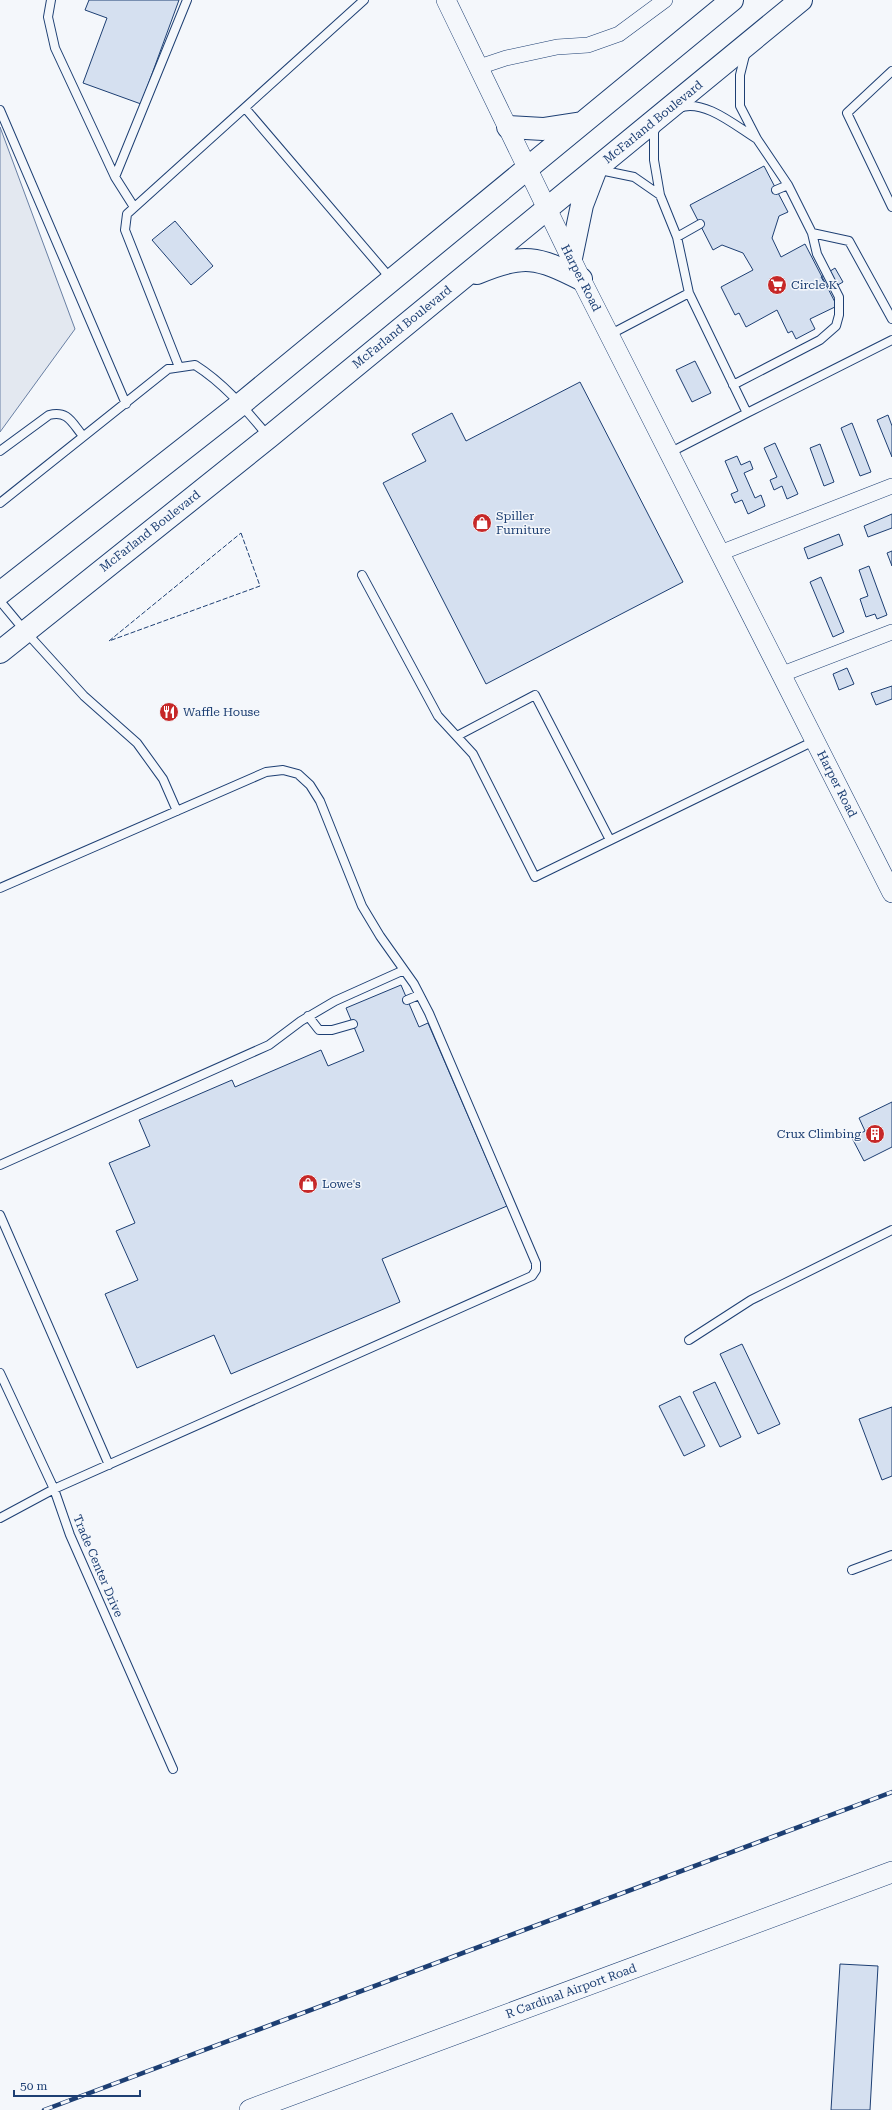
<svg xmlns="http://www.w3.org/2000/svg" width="892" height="2110" font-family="'Roboto Serif',serif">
<rect width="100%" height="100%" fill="#f4f7fb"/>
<path fill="#e3e8f0" stroke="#687fa3" d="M 0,127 L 75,329 L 0,432 Z"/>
<path fill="#d5e0f0" stroke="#1d3f73" d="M 89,0 L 179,0 L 141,104 L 83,83 L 107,18 L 85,10 Z
M 764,166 L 788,212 L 779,216 L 772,238 L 781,257 L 805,244 L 837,306 L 810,319 L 815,329 L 796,339 L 792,331 L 788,333 L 777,310 L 746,327 L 739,313 L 735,315 L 721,287 L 753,270 L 743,253 L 722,245 L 713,250 L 690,205 Z
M 175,221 L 213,266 L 191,285 L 152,240 Z
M 835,268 L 843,282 L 829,290 L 821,277 Z
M 695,361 L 711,393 L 692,402 L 676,370 Z
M 580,382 L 683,582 L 486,684 L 383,483 L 426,461 L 412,434 L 452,413 L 466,441 Z
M 888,415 L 892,426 L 892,457 L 877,420 Z
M 852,423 L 871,472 L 860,476 L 841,428 Z
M 775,443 L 798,494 L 787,499 L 782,486 L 774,490 L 770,480 L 777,477 L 764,448 Z
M 820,444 L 834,482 L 824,486 L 810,448 Z
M 737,456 L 741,465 L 750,461 L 753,469 L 744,473 L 755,498 L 761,495 L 765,506 L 748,514 L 742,500 L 735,503 L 731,494 L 738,491 L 725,461 Z
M 892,514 L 892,528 L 868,537 L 864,526 Z
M 839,534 L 843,545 L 808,559 L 804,548 Z
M 892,551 L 892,566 L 887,553 Z
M 869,566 L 887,615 L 877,619 L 875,614 L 866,617 L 860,599 L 868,596 L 859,570 Z
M 821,577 L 844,632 L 833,637 L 810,582 Z
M 847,668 L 854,684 L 839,690 L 833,674 Z
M 892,686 L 892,699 L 876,705 L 871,693 Z
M 401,985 L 419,1027 L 428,1023 L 507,1206 L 382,1259 L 400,1302 L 231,1374 L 214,1335 L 137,1368 L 105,1294 L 138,1280 L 116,1231 L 135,1223 L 109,1163 L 150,1146 L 139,1120 L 232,1080 L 235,1087 L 321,1050 L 328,1066 L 364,1051 L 346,1008 Z
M 892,1102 L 892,1147 L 864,1161 L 852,1138 L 865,1131 L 859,1118 Z
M 742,1344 L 780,1424 L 758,1434 L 720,1354 Z
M 715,1382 L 741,1437 L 720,1447 L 693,1392 Z
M 680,1396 L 705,1446 L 684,1456 L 659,1406 Z
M 892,1407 L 892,1476 L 882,1480 L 859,1419 Z
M 840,1964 L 878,1966 L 870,2110 L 831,2110 Z"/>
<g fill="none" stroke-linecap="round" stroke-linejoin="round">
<g stroke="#1d3f73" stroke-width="10">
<path id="service" d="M 51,0 L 48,17 L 55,48 L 115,177
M 746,51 L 740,75 L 740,106 L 757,139 L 788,185 L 812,233 L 849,241 L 892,319
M 892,71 L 847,113 L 892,207
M 245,108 L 391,279
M 679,108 C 704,98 737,127 757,139
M 0,110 L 126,404
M 657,125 L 654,132 L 654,160 L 660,195 L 677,237 L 689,293 L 747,413 L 892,340
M 600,170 L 634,177 L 660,195
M 776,190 L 788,185
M 134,207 L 115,177 L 187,0
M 677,237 L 700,224
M 609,335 L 689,293
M 179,367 L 125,230 L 127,214 L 364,0
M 733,385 L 820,340 L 836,326 L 839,315 L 839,297 L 817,254 L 812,233
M 0,451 L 49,415 C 68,410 72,423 83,436
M 669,453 L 747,413
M 0,503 L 168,369 L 195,365 C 225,384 246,410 268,436
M 362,575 L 438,716 L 473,754 L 535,877 L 814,741
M 0,601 L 25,631 L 84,696 L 137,743 L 163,779 L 177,811
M 457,736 L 535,695 L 610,840
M 0,888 L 266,772 L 283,770 L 298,774 L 310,785 L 320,801 L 362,906 L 380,936 L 414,984 L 429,1013 L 536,1263 L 536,1270 L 532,1276 L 54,1489 L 0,1518
M 407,1000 L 419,995
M 308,1016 L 319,1030 L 332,1030 L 353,1024
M 0,1165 L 269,1045 L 301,1021 L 335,1001 L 404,970
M 0,1215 L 109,1465
M 689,1340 L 751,1300 L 892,1230
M 0,1373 L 54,1489 L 70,1535 L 173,1769
M 852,1570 L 892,1555"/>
</g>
<g stroke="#1d3f73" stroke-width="16">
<path id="minor" d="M 479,67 L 506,58 L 557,47 L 588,45 L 619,34 L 665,0
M 720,553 L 892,486
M 780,675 L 892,632"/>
</g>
<g stroke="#1d3f73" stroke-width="20">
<path id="tertiary" d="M 446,0 L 581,279 L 892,893"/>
</g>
<g stroke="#1d3f73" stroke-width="22">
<path id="secondary" d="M 250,2110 L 892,1872"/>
</g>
<g stroke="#1d3f73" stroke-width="24">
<path id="trunk" d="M 508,127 L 543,129 L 582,123
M 571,258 L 582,205 L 595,171
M 477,273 C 523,253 538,257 581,279
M 0,593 L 241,404 L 732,0
M 0,652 L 269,437 L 801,0"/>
</g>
<use href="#service" stroke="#f4f7fb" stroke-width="8"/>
<use href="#minor" stroke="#f4f7fb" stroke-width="15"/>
<use href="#tertiary" stroke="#f4f7fb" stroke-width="19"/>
<use href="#secondary" stroke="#f4f7fb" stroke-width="21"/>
<use href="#trunk" stroke="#f4f7fb" stroke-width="22"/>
<g stroke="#1d3f73" stroke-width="4.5">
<path id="rail" d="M 44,2110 L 892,1792"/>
</g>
<use href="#rail" stroke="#f4f7fb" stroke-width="3" stroke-dasharray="9" stroke-linecap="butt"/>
<path stroke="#1d3f73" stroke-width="1" stroke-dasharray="5 2" stroke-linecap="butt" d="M 241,533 L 260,586 L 109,641 Z"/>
</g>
<defs>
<g id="supermarket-disc" transform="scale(1)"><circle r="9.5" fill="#c62828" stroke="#f4f7fb"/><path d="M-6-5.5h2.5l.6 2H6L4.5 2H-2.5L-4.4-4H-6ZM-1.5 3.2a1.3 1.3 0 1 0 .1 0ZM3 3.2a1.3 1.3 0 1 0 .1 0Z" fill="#fff"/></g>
<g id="shop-disc" transform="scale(1)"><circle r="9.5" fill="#c62828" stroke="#f4f7fb"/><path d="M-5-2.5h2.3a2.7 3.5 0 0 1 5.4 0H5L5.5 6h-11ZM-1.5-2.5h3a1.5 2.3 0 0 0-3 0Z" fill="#fff"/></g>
<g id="restaurant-disc" transform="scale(1)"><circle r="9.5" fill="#c62828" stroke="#f4f7fb"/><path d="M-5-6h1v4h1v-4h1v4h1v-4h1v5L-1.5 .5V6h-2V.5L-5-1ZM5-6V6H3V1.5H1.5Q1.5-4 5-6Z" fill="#fff"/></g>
<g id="building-disc" transform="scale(1)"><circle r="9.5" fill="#c62828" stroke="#f4f7fb"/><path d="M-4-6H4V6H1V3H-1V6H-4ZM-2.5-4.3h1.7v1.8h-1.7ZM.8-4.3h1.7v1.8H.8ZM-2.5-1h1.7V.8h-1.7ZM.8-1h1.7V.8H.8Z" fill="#fff"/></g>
</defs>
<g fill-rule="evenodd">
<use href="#supermarket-disc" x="777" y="285"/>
<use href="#shop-disc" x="482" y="523"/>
<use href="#restaurant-disc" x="169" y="712"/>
<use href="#building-disc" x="875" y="1134"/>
<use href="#shop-disc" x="308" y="1184"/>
</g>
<g text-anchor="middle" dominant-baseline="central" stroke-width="3" stroke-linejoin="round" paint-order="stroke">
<g font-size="12" fill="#1d3f73" stroke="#f4f7fb">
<text transform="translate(653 122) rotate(-39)">McFarland Boulevard</text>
<text transform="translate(581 278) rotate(63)">Harper Road</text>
<text transform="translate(402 327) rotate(-39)">McFarland Boulevard</text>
<text transform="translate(150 531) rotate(-38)">McFarland Boulevard</text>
<text transform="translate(837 784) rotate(63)">Harper Road</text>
<text transform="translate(98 1566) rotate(67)">Trade Center Drive</text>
<text transform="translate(571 1991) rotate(-20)">R Cardinal Airport Road</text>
</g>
<g font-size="12" fill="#1d3f73" stroke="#f4f7fb" text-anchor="start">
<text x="791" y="285">Circle K</text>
<text x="496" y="516">Spiller<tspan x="496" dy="14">Furniture</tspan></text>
<text x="183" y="712">Waffle House</text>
<text x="861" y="1134" text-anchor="end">Crux Climbing</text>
<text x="322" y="1184">Lowe's</text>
</g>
</g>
<path d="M14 2090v6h126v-6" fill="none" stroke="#1d3f73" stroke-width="2"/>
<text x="20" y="2090" font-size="12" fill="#1d3f73" stroke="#f4f7fb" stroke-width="3" paint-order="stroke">50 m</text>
</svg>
